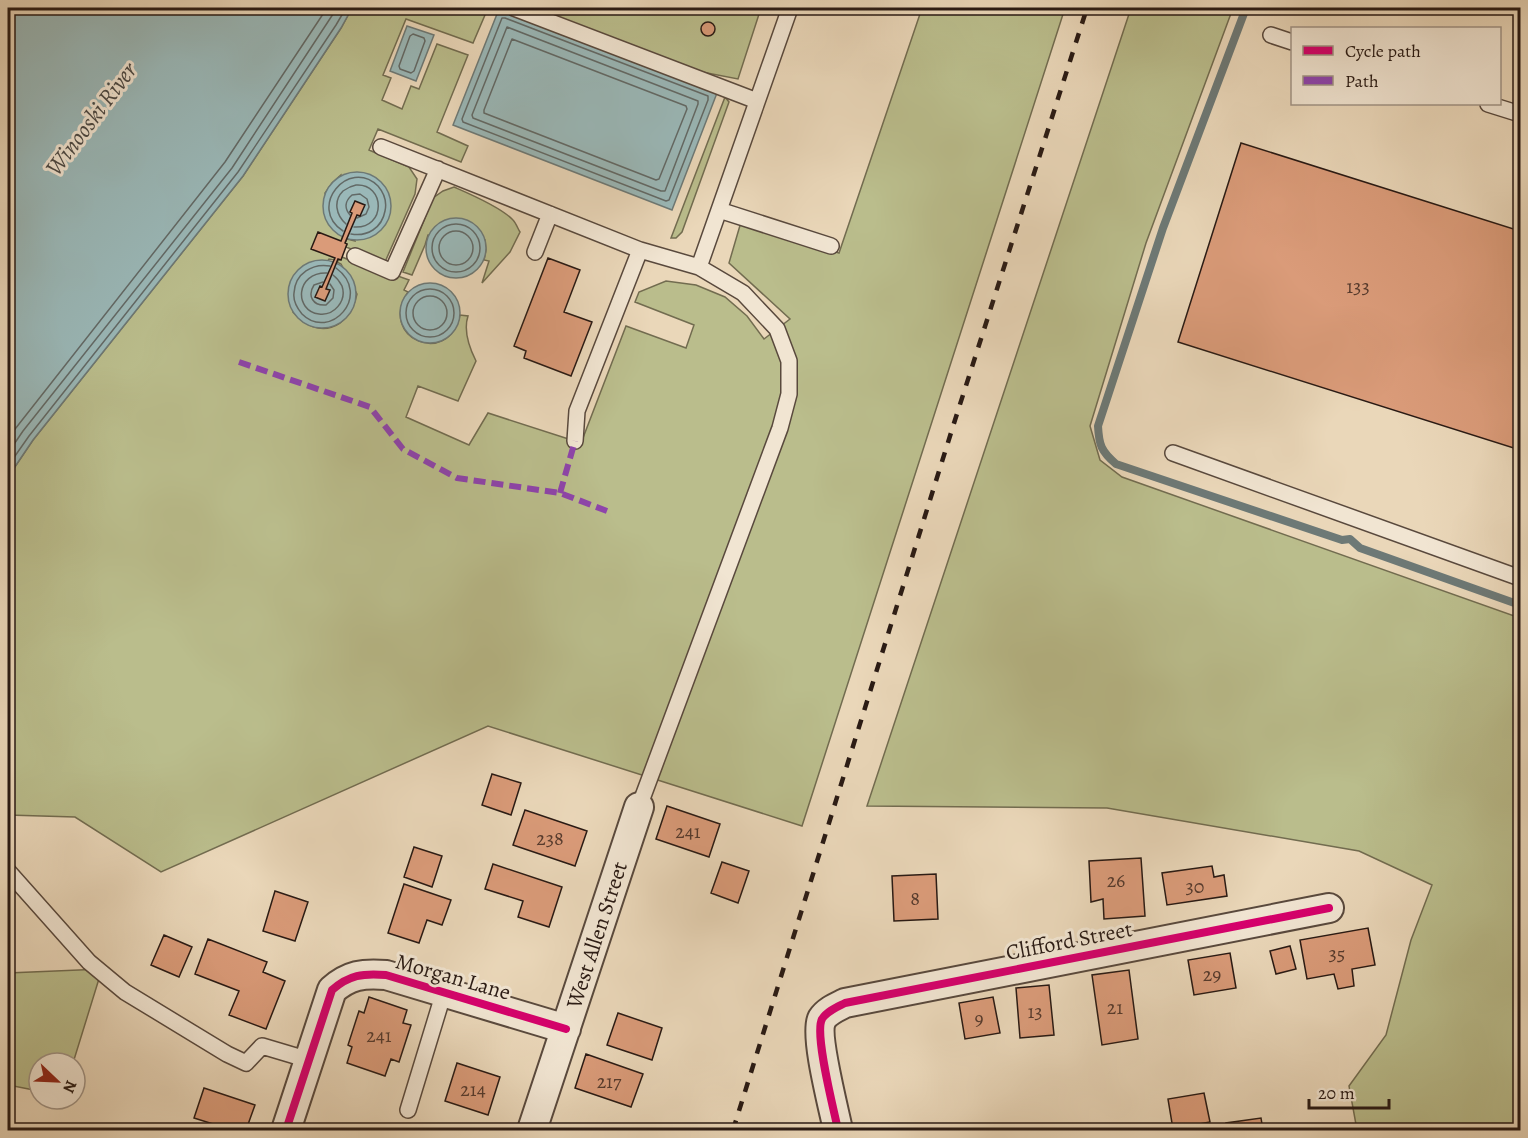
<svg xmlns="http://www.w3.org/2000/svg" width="1528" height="1138" font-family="Alegreya,serif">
<rect width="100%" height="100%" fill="#ead7b9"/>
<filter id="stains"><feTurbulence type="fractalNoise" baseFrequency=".00333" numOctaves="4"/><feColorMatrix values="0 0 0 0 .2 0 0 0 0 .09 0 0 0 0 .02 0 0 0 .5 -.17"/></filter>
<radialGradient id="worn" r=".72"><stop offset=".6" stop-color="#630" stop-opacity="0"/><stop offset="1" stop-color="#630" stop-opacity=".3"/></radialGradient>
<path fill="#babd8c" stroke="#726c50" stroke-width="1.5" d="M 352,8 L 488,8 L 473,43 L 406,19 L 383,75 L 391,78 L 382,100 L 402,109 L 411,86 L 419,89 L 437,44 L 468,55 L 437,132 L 468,146 L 461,162 L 378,129 L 369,150 L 409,167 L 417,179 L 415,194 L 385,262 L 346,247 L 347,244 L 345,243 L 347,239 L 355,241 L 341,175 L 332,183 L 325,193 L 343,236 L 334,260 L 329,259 L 293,312 C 318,341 349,330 357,294 L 341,264 L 337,262 L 342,257 L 394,279 L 398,276 L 409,280 L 404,290 L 408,292 C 377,337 448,369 460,315 L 468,316 C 463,331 469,347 476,361 L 458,401 L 418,386 L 406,417 L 469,445 L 488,413 L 581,443 L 626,326 L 686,348 L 694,325 L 635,302 L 639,292 L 666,281 L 696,285 L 725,297 L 747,316 L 764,339 L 790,319 L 729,263 L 741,222 L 839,253 L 922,8 L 1065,8 L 802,826 L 488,726 L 161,872 L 75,817 L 8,815 L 8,477 L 33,440 L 243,176 L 341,28 Z
M 534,8 L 761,8 L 738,79 L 702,72 Z
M 1131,8 L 1233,8 L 1146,243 L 1090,426 L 1100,460 L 1122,477 L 1520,618 L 1520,1130 L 1357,1130 L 1349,1086 L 1386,1035 L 1411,940 L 1432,885 L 1359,851 L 1107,808 L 867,806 Z
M 725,97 L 729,102 L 682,232 L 676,238 L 671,238 Z
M 454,187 C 470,194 501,207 513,220 C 516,223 518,229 520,232 L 510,252 L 482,283 L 489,261 L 484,260 L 486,250 L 485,240 L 428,235 L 425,245 L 412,275 L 403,272 L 433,198 L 443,191 Z
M 102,969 L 73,1063 L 39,1063 L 39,1091 L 8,1085 L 8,973 Z"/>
<path fill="#9ab8b8" stroke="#6d7976" stroke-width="1.5" d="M 17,8 L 352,8 L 341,28 L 243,176 L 33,440 L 8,477 L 8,23 Z
M 499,9 L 717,93 L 672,210 L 453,125 Z
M 407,26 L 434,35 L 416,81 L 390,71 Z
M323 206a34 34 0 1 1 68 0a34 34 0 1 1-68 0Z
M426 248a30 30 0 1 1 60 0a30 30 0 1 1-60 0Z
M288 294a34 34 0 1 1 68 0a34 34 0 1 1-68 0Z
M400 313a30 30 0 1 1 60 0a30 30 0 1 1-60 0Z"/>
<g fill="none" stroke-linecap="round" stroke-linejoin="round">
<path stroke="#626966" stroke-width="1.5" d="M 502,18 L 505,18 L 708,96 L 708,100 L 669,200 L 666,201 L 463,122 L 462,119 Z
M 507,27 L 698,101 L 698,104 L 665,191 L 661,191 L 473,118 L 472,115 Z
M 413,34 L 424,38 L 425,41 L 414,71 L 411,73 L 400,69 L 399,66 L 410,36 Z
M 512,39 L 686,106 L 687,109 L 659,179 L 656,180 L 484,113 L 484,110 Z
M 350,215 C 344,208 345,201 352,195 L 360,194 L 367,199 L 369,207 L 366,214 L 357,218
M432 248a24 24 0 1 1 48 0a24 24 0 1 1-48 0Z
M 346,224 C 336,215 333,201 343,191 C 347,188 351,186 356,185 C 385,183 387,229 354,227
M 343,231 C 307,208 348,157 378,186 C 384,193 387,202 385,211 C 382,228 367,237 351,234
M439 248a17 17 0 1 1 34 0a17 17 0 1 1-34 0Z
M 330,266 C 313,263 295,273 294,293 C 293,300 297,308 302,314 C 330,342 373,295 336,268
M 327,273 C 295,272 294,311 319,314 C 334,316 347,301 342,286 C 340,282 337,278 333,275
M 323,282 L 314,285 C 307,296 313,306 326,305 L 333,298 L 334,290 L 330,284
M406 313a24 24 0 1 1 48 0a24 24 0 1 1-48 0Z
M413 313a17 17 0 1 1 34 0a17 17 0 1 1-34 0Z
M 8,438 L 225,162 L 327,8
M 8,453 L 23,431 L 232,168 L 337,8
M 8,466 L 29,436 L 238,172 L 336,25 L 346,8"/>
<path stroke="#6d7976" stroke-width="8" d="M 1246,8 L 1163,228 L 1098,426 C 1099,445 1101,451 1116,464 L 1342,540 L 1350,539 L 1360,548 L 1520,605"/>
</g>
<path fill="#da9b79" stroke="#291a14" stroke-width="1.5" d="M701 29a7 7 0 1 1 14 0a7 7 0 1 1-14 0Z
M 1241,143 L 1520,231 L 1520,450 L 1178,342 Z
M 355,201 L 365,205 L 360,216 L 357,215 L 345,243 L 347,244 L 341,260 L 338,259 L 326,289 L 330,290 L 325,301 L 315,297 L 320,286 L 322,287 L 335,258 L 311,249 L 318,232 L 341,241 L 352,213 L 350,212 Z
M 548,258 L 580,270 L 564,312 L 592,322 L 571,376 L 524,358 L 526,351 L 514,346 Z
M 492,774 L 521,783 L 511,815 L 482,805 Z
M 667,806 L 720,824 L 709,857 L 656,839 Z
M 525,810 L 587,831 L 575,866 L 513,845 Z
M 414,847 L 442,856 L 432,887 L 404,877 Z
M 1141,858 L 1145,916 L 1104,919 L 1103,899 L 1091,902 L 1089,861 Z
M 722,862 L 749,871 L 738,903 L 711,893 Z
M 493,864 L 562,887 L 549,927 L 518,917 L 523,901 L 485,889 Z
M 1212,866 L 1214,877 L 1224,875 L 1227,896 L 1167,905 L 1162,873 Z
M 936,874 L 938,919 L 894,921 L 892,876 Z
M 404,884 L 451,900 L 442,925 L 427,920 L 419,943 L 388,933 Z
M 275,891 L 308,902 L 295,941 L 263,931 Z
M 1368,928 L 1375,965 L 1352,969 L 1354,986 L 1338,989 L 1334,974 L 1307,979 L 1300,940 Z
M 164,935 L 192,947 L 179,977 L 151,965 Z
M 208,939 L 267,962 L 263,972 L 285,981 L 266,1029 L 229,1015 L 239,991 L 195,974 Z
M 1290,946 L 1296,969 L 1276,974 L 1270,951 Z
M 1230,953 L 1236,988 L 1194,995 L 1188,960 Z
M 1129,970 L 1138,1039 L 1102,1045 L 1092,975 Z
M 1049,985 L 1054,1035 L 1020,1038 L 1016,988 Z
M 369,997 L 407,1010 L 403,1023 L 411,1025 L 399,1062 L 391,1059 L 385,1076 L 347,1063 L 352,1047 L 348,1045 L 359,1011 L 364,1013 Z
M 993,997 L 1000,1033 L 965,1039 L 959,1003 Z
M 618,1013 L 662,1028 L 652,1060 L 607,1045 Z
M 586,1054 L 643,1074 L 631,1107 L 575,1088 Z
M 457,1063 L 500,1077 L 488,1115 L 445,1101 Z
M 204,1088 L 255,1105 L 246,1130 L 232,1130 L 194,1118 Z
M 1204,1093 L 1210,1122 L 1173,1129 L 1168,1099 Z
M 1261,1118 L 1263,1130 L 1227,1130 L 1226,1123 Z"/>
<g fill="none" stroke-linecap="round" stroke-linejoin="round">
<g stroke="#59493d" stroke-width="18">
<path id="lane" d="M 514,8 L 757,101
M 1271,35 L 1292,42
M 1488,104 L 1520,114
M 381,147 L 640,250 L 699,267 L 743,293 L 777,329 L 789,361 L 789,394 L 780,428 L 639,807
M 719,210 L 831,246
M 535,252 L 550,214
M 355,256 L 392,272 L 438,169
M 699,267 L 790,8
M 575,441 L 577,411 L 640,250
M 1173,453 L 1520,578
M 8,871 L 89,962 L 125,992 L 227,1054 L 246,1063 L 262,1046 L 309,1060
M 408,1110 L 444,992"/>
</g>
<g stroke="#59493d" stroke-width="32">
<path id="street" d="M 286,1130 L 332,990 C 349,975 363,973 386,975 L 566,1029
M 532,1130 L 639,807
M 838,1130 C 834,1110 814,1034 822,1019 C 827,1011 837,1007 845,1003 L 1329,908"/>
</g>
<use href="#lane" stroke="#f1e5d2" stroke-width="15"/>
<use href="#street" stroke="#f1e5d2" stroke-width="28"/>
<path stroke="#291a14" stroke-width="4.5" stroke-dasharray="10 10" stroke-linecap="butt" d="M 733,1130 L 955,420 L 1087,8"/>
<path stroke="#8e44ad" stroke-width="6" stroke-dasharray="12 6" stroke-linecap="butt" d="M 239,362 L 370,407 L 403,449 L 457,478 L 560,493 L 607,511
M 560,493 L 575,441"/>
<g stroke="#f1e5d2" stroke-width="11">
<path id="cycleway" d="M 286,1130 L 332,990 C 349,975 363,973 386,975 L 566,1029
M 838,1130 C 834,1110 814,1034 822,1019 C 827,1011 837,1007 845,1003 L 1329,908"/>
</g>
<use href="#cycleway" stroke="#d6006c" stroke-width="8"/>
</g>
<g text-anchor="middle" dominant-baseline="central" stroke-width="6" stroke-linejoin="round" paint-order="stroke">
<g font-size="20" fill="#553a2d">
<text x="1358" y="286">133</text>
<text x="688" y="831">241</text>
<text x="550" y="838">238</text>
<text x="1116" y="880">26</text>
<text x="1195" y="886">30</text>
<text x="915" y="898">8</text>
<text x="1337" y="953">35</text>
<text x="1212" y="974">29</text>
<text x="1115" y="1007">21</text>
<text x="1035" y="1011">13</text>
<text x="979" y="1018">9</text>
<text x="379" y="1035">241</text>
<text x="609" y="1081">217</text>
<text x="473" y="1089">214</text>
</g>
<g font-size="22" fill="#291a14" stroke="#f1e5d2">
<text transform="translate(597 935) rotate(-72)">West Allen Street</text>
<text transform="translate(1069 941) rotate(-11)">Clifford Street</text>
<text transform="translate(453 977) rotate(16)">Morgan Lane</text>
</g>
<g font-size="24" font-style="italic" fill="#4b4945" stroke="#f1e5d2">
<text transform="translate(91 119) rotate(-53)">Winooski River</text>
</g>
</g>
<rect width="1528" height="1138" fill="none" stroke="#ead7b9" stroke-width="30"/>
<rect x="9" y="9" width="1510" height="1120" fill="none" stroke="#291a14" stroke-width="3"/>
<rect x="15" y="15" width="1498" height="1108" fill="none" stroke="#291a14" stroke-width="1.5"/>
<rect x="1291" y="27" width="210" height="78" fill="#f1e5d2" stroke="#a19486" stroke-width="1.5"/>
<rect x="1303" y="46" width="30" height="9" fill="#d6006c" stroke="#a19486" stroke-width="1.5"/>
<text x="1345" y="57" font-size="18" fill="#291a14">Cycle path</text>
<rect x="1303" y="76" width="30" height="9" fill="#8e44ad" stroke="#a19486" stroke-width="1.5"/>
<text x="1345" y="87" font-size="18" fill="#291a14">Path</text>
<g transform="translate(57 1081) rotate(113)"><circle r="28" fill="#f1e5d2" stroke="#a19486" stroke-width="1.5"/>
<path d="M0-4.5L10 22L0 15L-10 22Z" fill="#8f2418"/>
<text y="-9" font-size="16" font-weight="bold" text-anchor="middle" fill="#291a14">N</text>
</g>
<path d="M1309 1099v9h80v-9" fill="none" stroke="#291a14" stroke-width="3"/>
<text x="1318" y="1099" font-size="18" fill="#291a14" stroke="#f1e5d2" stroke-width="4.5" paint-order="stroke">20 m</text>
<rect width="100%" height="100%" filter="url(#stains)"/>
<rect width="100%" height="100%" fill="url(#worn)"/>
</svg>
